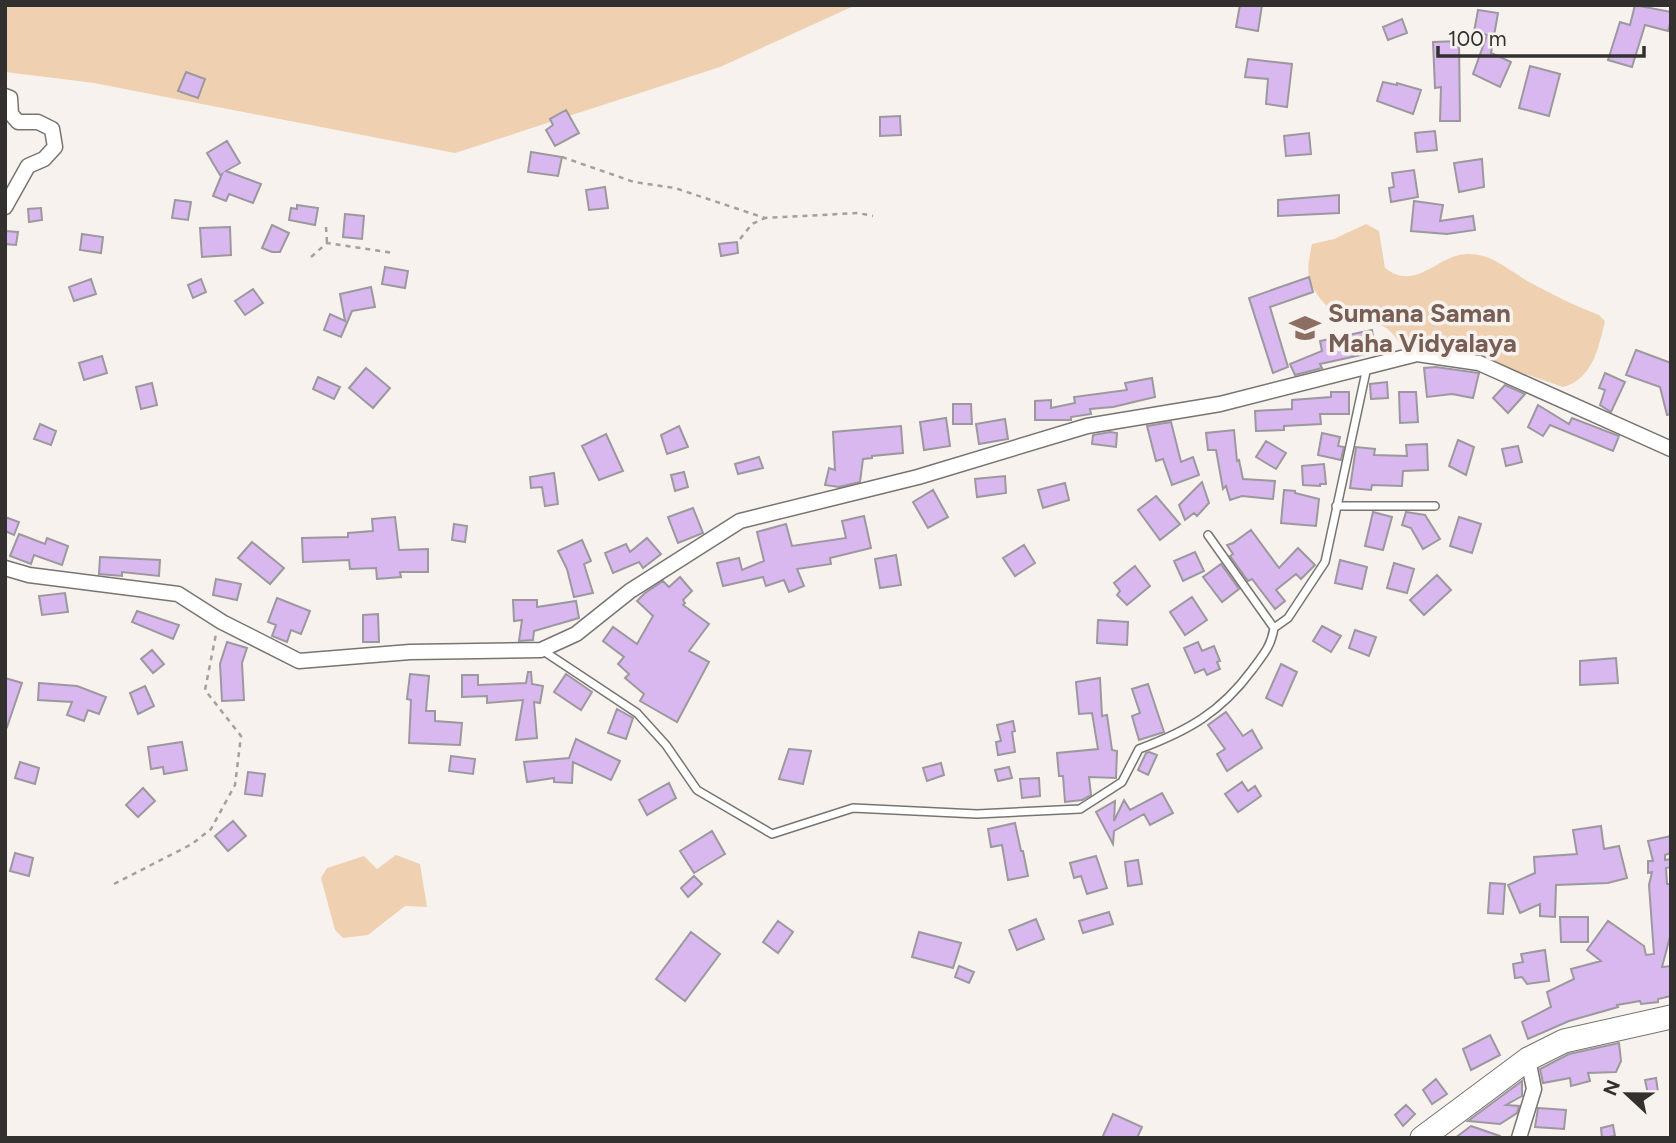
<svg xmlns="http://www.w3.org/2000/svg" width="1676" height="1143" font-family="Figtree,sans-serif">
<rect width="100%" height="100%" fill="#f7f2ed"/>
<path fill="#efd1b1" d="M 5,5 L 856,5 L 720,67 L 455,153 L 94,83 L 5,72 Z
M 1366,224 L 1379,231 L 1385,268 C 1417,293 1438,253 1469,254 C 1493,254 1511,272 1531,283 C 1553,295 1576,306 1599,315 L 1605,321 C 1599,347 1592,380 1563,387 L 1470,355 L 1400,345 C 1387,318 1368,324 1344,317 C 1330,313 1312,292 1309,277 C 1307,267 1310,254 1312,244 L 1334,239 Z
M 396,855 L 420,864 L 427,907 L 405,906 L 368,935 L 343,938 L 335,930 L 321,878 L 327,868 L 364,856 L 377,869 Z"/>
<path fill="#d9b8f0" stroke="#9b999e" stroke-width="2" d="M 1240,5 L 1262,5 L 1258,31 L 1236,27 Z
M 1635,5 L 1671,12 L 1671,20 L 1668,31 L 1645,25 L 1632,67 L 1608,60 L 1620,22 L 1630,25 Z
M 1478,10 L 1498,13 L 1491,53 L 1511,62 L 1500,87 L 1473,74 L 1487,35 L 1474,32 Z
M 1402,19 L 1407,33 L 1388,40 L 1383,27 Z
M 1459,41 L 1460,121 L 1440,121 L 1441,87 L 1435,88 L 1433,42 Z
M 1248,59 L 1292,64 L 1287,107 L 1266,104 L 1268,79 L 1245,77 Z
M 1530,66 L 1560,74 L 1549,116 L 1519,108 Z
M 186,72 L 205,79 L 198,98 L 178,91 Z
M 1383,82 L 1397,85 L 1397,83 L 1421,90 L 1413,114 L 1377,101 Z
M 566,110 L 579,133 L 555,146 L 546,130 L 553,125 L 550,119 Z
M 900,116 L 901,135 L 880,136 L 880,117 Z
M 1435,131 L 1437,150 L 1417,152 L 1415,133 Z
M 1309,133 L 1311,154 L 1286,156 L 1284,136 Z
M 227,141 L 240,163 L 226,171 L 261,184 L 253,203 L 229,194 L 226,201 L 213,196 L 222,174 L 220,175 L 207,153 Z
M 531,152 L 562,157 L 558,176 L 528,172 Z
M 1482,159 L 1484,187 L 1459,192 L 1454,163 Z
M 1414,170 L 1418,197 L 1391,202 L 1389,188 L 1394,187 L 1392,173 Z
M 605,187 L 608,208 L 589,210 L 586,190 Z
M 1339,195 L 1339,213 L 1278,216 L 1278,200 Z
M 175,200 L 191,202 L 188,220 L 172,218 Z
M 1414,201 L 1443,205 L 1440,221 L 1473,216 L 1475,230 L 1447,234 L 1411,231 Z
M 297,205 L 318,208 L 315,225 L 289,220 L 291,208 L 297,209 Z
M 41,208 L 42,220 L 29,222 L 28,209 Z
M 345,214 L 364,216 L 362,239 L 343,237 Z
M 272,225 L 289,233 L 280,252 L 272,252 L 262,248 Z
M 230,227 L 231,255 L 202,257 L 200,228 Z
M 5,231 L 18,232 L 16,245 L 5,244 Z
M 82,234 L 103,237 L 101,253 L 80,250 Z
M 737,242 L 738,253 L 721,256 L 719,244 Z
M 385,267 L 408,271 L 405,288 L 382,284 Z
M 1309,277 L 1313,292 L 1270,307 L 1288,367 L 1273,373 L 1249,298 Z
M 91,279 L 96,294 L 74,301 L 69,287 Z
M 201,279 L 206,292 L 193,298 L 188,285 Z
M 371,287 L 375,307 L 352,311 L 341,337 L 324,330 L 330,314 L 345,321 L 340,294 Z
M 253,289 L 263,303 L 245,315 L 235,301 Z
M 1372,330 L 1375,352 L 1320,364 L 1322,368 L 1295,375 L 1290,364 L 1322,351 L 1320,341 Z
M 1636,350 L 1671,363 L 1671,414 L 1667,415 L 1660,387 L 1626,375 Z
M 102,356 L 107,373 L 84,380 L 79,363 Z
M 1436,367 L 1479,373 L 1473,398 L 1452,394 L 1427,397 L 1424,368 Z
M 366,368 L 390,388 L 373,408 L 349,388 Z
M 1605,373 L 1625,382 L 1611,412 L 1600,405 L 1605,390 L 1599,388 Z
M 318,377 L 340,387 L 334,399 L 313,389 Z
M 1152,378 L 1155,397 L 1113,407 L 1090,409 L 1091,414 L 1071,417 L 1071,420 L 1035,420 L 1035,401 L 1051,400 L 1051,408 L 1075,403 L 1074,397 L 1127,390 L 1125,383 Z
M 1387,382 L 1388,398 L 1371,399 L 1370,384 Z
M 152,383 L 157,405 L 141,409 L 136,387 Z
M 1505,385 L 1525,394 L 1508,413 L 1493,398 Z
M 1331,392 L 1349,392 L 1349,414 L 1320,414 L 1321,424 L 1284,426 L 1284,430 L 1256,431 L 1255,411 L 1292,409 L 1292,400 L 1331,397 Z
M 1399,392 L 1416,392 L 1418,422 L 1400,423 Z
M 953,404 L 971,404 L 972,424 L 953,424 Z
M 1538,405 L 1569,424 L 1572,418 L 1619,436 L 1613,451 L 1550,425 L 1543,436 L 1528,427 Z
M 946,418 L 950,446 L 924,450 L 920,422 Z
M 1005,419 L 1008,439 L 979,444 L 976,424 Z
M 1171,422 L 1181,462 L 1193,457 L 1199,475 L 1172,485 L 1163,459 L 1156,461 L 1147,426 Z
M 40,424 L 56,431 L 51,445 L 34,439 Z
M 679,426 L 688,447 L 667,454 L 661,435 Z
M 901,426 L 903,453 L 872,456 L 872,458 L 863,459 L 860,482 L 839,487 L 825,485 L 829,468 L 835,470 L 833,432 Z
M 1234,430 L 1237,461 L 1239,460 L 1243,479 L 1275,481 L 1273,499 L 1242,496 L 1230,500 L 1226,486 L 1223,489 L 1216,450 L 1208,450 L 1206,433 Z
M 1110,432 L 1117,433 L 1116,447 L 1092,444 L 1093,435 Z
M 1322,433 L 1340,437 L 1338,446 L 1344,447 L 1341,460 L 1318,455 Z
M 606,434 L 623,471 L 599,480 L 582,446 Z
M 1458,440 L 1474,447 L 1466,475 L 1449,466 Z
M 1266,441 L 1286,453 L 1276,469 L 1256,457 Z
M 1427,444 L 1428,470 L 1403,471 L 1402,486 L 1372,485 L 1371,490 L 1350,488 L 1356,447 L 1375,449 L 1374,455 L 1407,456 L 1406,445 Z
M 1518,446 L 1522,462 L 1506,466 L 1502,449 Z
M 759,457 L 763,468 L 738,474 L 735,464 Z
M 1324,464 L 1326,484 L 1320,484 L 1320,486 L 1303,485 L 1302,466 Z
M 684,472 L 688,487 L 675,491 L 671,475 Z
M 554,473 L 558,504 L 545,506 L 542,487 L 531,488 L 530,477 Z
M 1005,476 L 1006,493 L 977,497 L 975,479 Z
M 1202,482 L 1209,503 L 1197,516 L 1194,513 L 1185,520 L 1179,505 Z
M 1065,483 L 1069,500 L 1043,508 L 1038,490 Z
M 933,490 L 948,517 L 928,528 L 913,502 Z
M 1284,490 L 1295,491 L 1295,493 L 1319,499 L 1316,526 L 1281,523 Z
M 1156,496 L 1180,524 L 1160,540 L 1138,510 Z
M 693,508 L 703,533 L 678,543 L 668,517 Z
M 1373,512 L 1392,517 L 1383,550 L 1365,546 Z
M 1406,512 L 1425,515 L 1440,539 L 1423,549 L 1411,528 L 1402,525 Z
M 864,516 L 871,548 L 830,558 L 831,564 L 797,569 L 804,586 L 789,592 L 784,580 L 766,586 L 763,577 L 723,586 L 717,563 L 739,558 L 742,570 L 764,561 L 757,532 L 786,524 L 792,546 L 846,538 L 842,521 Z
M 5,517 L 19,522 L 14,535 L 5,531 Z
M 395,517 L 399,550 L 428,549 L 428,572 L 400,572 L 401,577 L 377,579 L 376,568 L 350,569 L 349,560 L 303,562 L 302,538 L 348,537 L 348,533 L 373,531 L 372,519 Z
M 1459,517 L 1481,524 L 1472,553 L 1450,546 Z
M 454,524 L 467,526 L 465,542 L 452,540 Z
M 1251,530 L 1279,568 L 1298,548 L 1315,565 L 1301,579 L 1296,574 L 1276,590 L 1285,601 L 1275,609 L 1252,579 L 1248,581 L 1230,556 L 1233,554 L 1227,545 L 1233,543 Z
M 19,534 L 45,544 L 47,538 L 68,546 L 62,565 L 34,555 L 31,564 L 10,556 Z
M 647,538 L 661,554 L 643,568 L 639,562 L 613,573 L 605,553 L 626,544 L 630,552 Z
M 582,540 L 591,561 L 584,564 L 593,593 L 574,597 L 567,569 L 558,551 Z
M 252,542 L 284,568 L 270,584 L 238,558 Z
M 1024,545 L 1035,563 L 1015,576 L 1003,558 Z
M 1195,552 L 1204,571 L 1183,581 L 1174,561 Z
M 896,555 L 901,585 L 880,588 L 875,559 Z
M 100,557 L 160,560 L 159,576 L 122,572 L 122,576 L 99,574 Z
M 1340,560 L 1367,567 L 1362,589 L 1335,583 Z
M 1394,563 L 1414,569 L 1407,593 L 1387,588 Z
M 1221,564 L 1239,589 L 1222,602 L 1203,577 Z
M 1135,566 L 1150,586 L 1127,605 L 1117,595 L 1120,591 L 1114,583 Z
M 1437,575 L 1451,590 L 1424,615 L 1410,600 Z
M 680,577 L 692,591 L 683,600 L 685,603 L 683,605 L 709,624 L 689,651 L 709,662 L 677,722 L 640,701 L 644,694 L 625,678 L 629,674 L 618,664 L 624,657 L 603,641 L 613,627 L 637,644 L 653,616 L 637,601 L 645,593 L 663,581 L 669,587 Z
M 216,579 L 241,584 L 237,600 L 213,595 Z
M 65,593 L 68,612 L 42,615 L 39,596 Z
M 1192,597 L 1207,620 L 1185,635 L 1170,612 Z
M 277,598 L 310,611 L 301,634 L 291,630 L 287,642 L 272,636 L 276,625 L 268,622 Z
M 513,600 L 537,600 L 537,607 L 576,601 L 579,618 L 534,631 L 533,640 L 519,641 L 522,620 L 514,621 Z
M 137,611 L 179,625 L 173,639 L 132,622 Z
M 378,614 L 379,642 L 363,642 L 363,615 Z
M 1098,620 L 1128,622 L 1127,645 L 1097,643 Z
M 1322,626 L 1341,636 L 1331,652 L 1313,641 Z
M 1355,630 L 1376,637 L 1369,656 L 1349,648 Z
M 227,642 L 247,648 L 242,663 L 244,700 L 222,701 L 220,664 Z
M 1198,642 L 1202,651 L 1214,646 L 1220,661 L 1217,662 L 1220,669 L 1207,675 L 1204,669 L 1195,673 L 1184,648 Z
M 152,650 L 164,664 L 153,673 L 141,659 Z
M 1616,658 L 1618,683 L 1580,685 L 1580,661 Z
M 1281,664 L 1297,672 L 1282,706 L 1266,698 Z
M 528,672 L 531,672 L 532,684 L 543,686 L 540,703 L 534,702 L 537,738 L 516,740 L 523,700 L 487,703 L 487,696 L 462,697 L 462,675 L 478,675 L 478,685 L 526,683 Z
M 410,674 L 429,676 L 426,711 L 435,711 L 435,721 L 462,723 L 460,745 L 409,743 L 411,700 L 407,699 Z
M 566,674 L 592,692 L 581,710 L 554,692 Z
M 5,678 L 22,683 L 7,727 L 5,726 Z
M 1100,678 L 1102,716 L 1107,715 L 1112,750 L 1117,751 L 1116,778 L 1089,777 L 1091,795 L 1082,800 L 1065,802 L 1063,776 L 1059,776 L 1057,753 L 1098,749 L 1092,713 L 1079,714 L 1076,682 Z
M 39,683 L 77,686 L 106,697 L 99,714 L 88,710 L 84,721 L 67,715 L 72,702 L 38,700 Z
M 1148,684 L 1164,732 L 1139,740 L 1132,716 L 1140,713 L 1132,689 Z
M 145,686 L 154,706 L 138,714 L 130,693 Z
M 617,709 L 633,718 L 626,739 L 608,733 Z
M 1226,712 L 1243,736 L 1252,730 L 1262,748 L 1227,771 L 1217,754 L 1225,749 L 1208,725 Z
M 1013,721 L 1015,731 L 1012,732 L 1015,752 L 998,755 L 996,742 L 1001,741 L 997,725 Z
M 576,739 L 620,761 L 611,780 L 573,762 L 572,783 L 554,782 L 554,778 L 527,782 L 524,762 L 569,758 Z
M 182,742 L 187,770 L 164,774 L 163,767 L 151,769 L 148,747 Z
M 789,749 L 811,751 L 803,784 L 779,779 Z
M 1149,752 L 1157,755 L 1148,775 L 1138,770 L 1146,753 Z
M 451,756 L 475,759 L 473,774 L 449,771 Z
M 20,762 L 39,768 L 35,784 L 15,778 Z
M 941,763 L 944,775 L 927,781 L 923,768 Z
M 1009,767 L 1012,778 L 998,781 L 995,770 Z
M 248,772 L 265,774 L 262,796 L 245,794 Z
M 1039,778 L 1040,796 L 1022,798 L 1020,779 Z
M 1242,782 L 1248,791 L 1255,786 L 1261,796 L 1238,812 L 1225,794 Z
M 669,783 L 676,798 L 647,815 L 639,800 Z
M 143,788 L 155,801 L 138,817 L 126,805 Z
M 1162,793 L 1173,813 L 1150,825 L 1144,814 L 1114,831 L 1113,844 L 1096,812 L 1115,801 L 1114,821 L 1124,800 L 1130,810 Z
M 233,821 L 246,836 L 228,851 L 215,836 Z
M 1015,823 L 1021,851 L 1023,851 L 1028,876 L 1008,880 L 1002,845 L 991,847 L 988,829 Z
M 1601,826 L 1604,849 L 1619,846 L 1627,878 L 1608,883 L 1556,885 L 1555,917 L 1540,916 L 1540,904 L 1520,913 L 1508,885 L 1535,873 L 1534,857 L 1577,854 L 1573,830 Z
M 712,831 L 725,854 L 694,873 L 680,851 Z
M 1671,836 L 1671,853 L 1665,855 L 1665,860 L 1671,859 L 1671,867 L 1666,868 L 1667,884 L 1671,884 L 1671,933 L 1662,967 L 1671,966 L 1671,996 L 1658,999 L 1658,1002 L 1641,1004 L 1640,1001 L 1617,1005 L 1618,1007 L 1569,1021 L 1528,1039 L 1522,1022 L 1551,1007 L 1547,992 L 1574,979 L 1571,969 L 1601,961 L 1587,950 L 1608,921 L 1644,946 L 1646,955 L 1654,954 L 1649,885 L 1652,872 L 1648,873 L 1648,861 L 1653,861 L 1648,841 Z
M 15,853 L 33,858 L 29,876 L 10,871 Z
M 1096,856 L 1107,888 L 1087,894 L 1081,876 L 1074,878 L 1070,863 Z
M 1138,860 L 1142,884 L 1128,886 L 1125,862 Z
M 694,876 L 702,884 L 688,897 L 681,888 Z
M 1490,883 L 1505,884 L 1503,914 L 1488,913 Z
M 1109,912 L 1113,924 L 1083,933 L 1079,921 Z
M 1560,917 L 1588,917 L 1588,942 L 1561,942 Z
M 1036,919 L 1044,939 L 1017,950 L 1009,930 Z
M 778,921 L 793,932 L 778,953 L 763,942 Z
M 691,932 L 720,954 L 685,1001 L 656,979 Z
M 919,932 L 961,943 L 953,968 L 912,957 Z
M 1545,950 L 1549,981 L 1527,984 L 1522,977 L 1515,978 L 1513,964 L 1523,962 L 1521,954 Z
M 959,966 L 974,972 L 969,983 L 955,977 Z
M 1490,1035 L 1500,1055 L 1471,1070 L 1463,1049 Z
M 1619,1043 L 1621,1061 L 1616,1072 L 1588,1073 L 1590,1081 L 1571,1086 L 1570,1078 L 1543,1083 L 1540,1069 L 1569,1054 Z
M 1656,1078 L 1658,1092 L 1648,1094 L 1645,1080 Z
M 1436,1079 L 1447,1094 L 1432,1104 L 1423,1090 Z
M 1522,1081 L 1522,1096 L 1506,1105 L 1519,1106 L 1517,1113 L 1500,1124 L 1468,1121 Z
M 1406,1105 L 1415,1114 L 1403,1126 L 1395,1115 Z
M 1538,1108 L 1566,1110 L 1564,1129 L 1535,1127 Z
M 1113,1114 L 1142,1127 L 1137,1138 L 1102,1138 Z
M 1613,1125 L 1615,1136 L 1602,1138 L 1601,1128 Z
M 1471,1126 L 1500,1136 L 1500,1138 L 1455,1138 Z"/>
<g fill="none" stroke-linecap="round" stroke-linejoin="round">
<g stroke="#787470" stroke-width="10">
<path id="service" d="M 1336,506 L 1435,506
M 1208,535 L 1274,628
M 542,650 L 637,713 L 666,745 L 697,790 L 772,834 L 853,808 L 977,814 L 1080,809 L 1122,782 L 1139,749 C 1188,731 1221,712 1252,670 C 1263,655 1271,647 1274,628 L 1288,618 L 1325,562 L 1367,367"/>
</g>
<g stroke="#787470" stroke-width="17">
<path id="minor" d="M 5,96 L 10,98 L 11,114 L 18,122 L 38,122 L 52,129 L 55,147 L 44,159 L 28,166 L 5,207
M 5,568 L 29,575 L 178,594 L 222,622 L 299,661 L 410,652 L 541,650 L 576,634 L 630,591 L 740,521 L 918,477 L 1087,426 L 1220,404 L 1417,354 L 1479,363 L 1671,449
M 1519,1138 L 1534,1089 L 1528,1059"/>
</g>
<g stroke="#787470" stroke-width="25">
<path id="trunk" d="M 1422,1138 L 1528,1059 L 1564,1041 L 1671,1017"/>
</g>
<path stroke="#a4a09d" stroke-width="2.5" stroke-dasharray="5 5" stroke-linecap="butt" d="M 562,157 L 634,182 L 675,188 L 765,218 L 858,213 L 873,216
M 326,227 L 327,243
M 740,239 L 752,224 L 765,218
M 311,257 L 327,243 L 394,253
M 114,884 L 192,844 L 211,829 L 235,785 L 241,736 L 205,690 L 216,634"/>
<use href="#service" stroke="#fff" stroke-width="7"/>
<use href="#minor" stroke="#fff" stroke-width="14"/>
<use href="#trunk" stroke="#fff" stroke-width="23"/>
</g>
<defs>
<g id="school-bare" transform="scale(2.415)"><path d="M0-5L7-2L0 1L-7-2ZM-4 1L0 2.5L4 1V4Q0 6-4 4Z" fill="#8d6e63" stroke="#f7f2ed" stroke-width="2.5" paint-order="stroke"/></g>
</defs>
<g fill-rule="evenodd">
<use href="#school-bare" x="1305" y="328"/>
</g>
<g text-anchor="middle" dominant-baseline="central" stroke-width="7" stroke-linejoin="round" paint-order="stroke">
<g font-size="26" font-weight="bold" fill="#785e54" stroke="#f7f2ed" text-anchor="start">
<text x="1328" y="313">Sumana Saman<tspan x="1328" dy="30">Maha Vidyalaya</tspan></text>
</g>
</g>
<rect width="1676" height="1143" fill="none" stroke="#33312f" stroke-width="14"/>
<g transform="translate(1627 1094) rotate(292)" stroke="#f7f2ed" stroke-width="5" paint-order="stroke">
<path d="M0-5L12 26L0 18L-12 26Z" fill="#33312f"/>
<text y="-10" font-size="19" font-weight="bold" text-anchor="middle" fill="#33312f">N</text>
</g>
<path d="M1438 46v10h206v-10" fill="none" stroke="#33312f" stroke-width="3.5"/>
<text x="1448" y="46" font-size="21" fill="#33312f" stroke="#f7f2ed" stroke-width="5" paint-order="stroke">100 m</text>
</svg>
